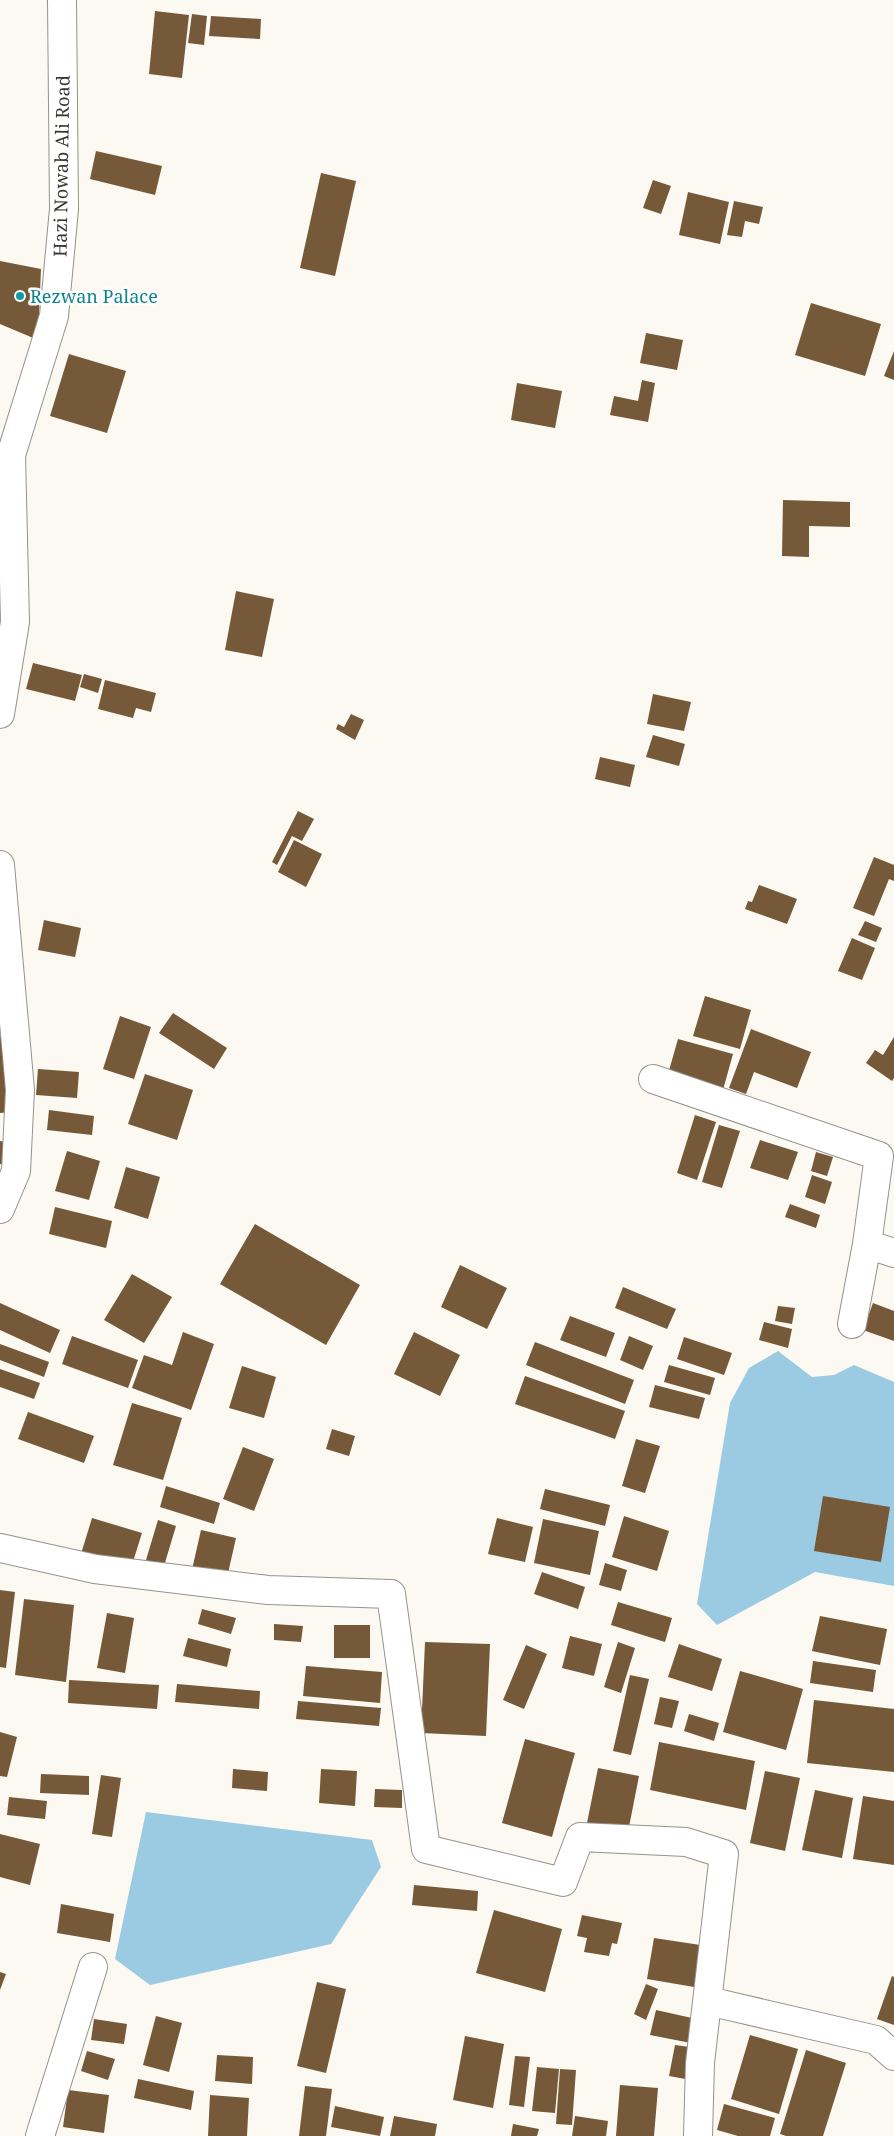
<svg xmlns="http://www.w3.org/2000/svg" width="894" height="2136" font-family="'Noto Serif',serif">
<rect width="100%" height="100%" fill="#fbf9f1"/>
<path fill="#9bcae3" d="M 778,1351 L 812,1377 L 834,1375 L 854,1365 L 894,1382 L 894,1586 L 815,1572 L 717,1625 L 697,1604 L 730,1403 L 749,1368 Z
M 146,1812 L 372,1840 L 381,1867 L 331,1944 L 150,1985 L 115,1959 Z"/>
<path fill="#765938" d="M 155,11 L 189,15 L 182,78 L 149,74 Z
M 192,14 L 207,16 L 204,45 L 188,43 Z
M 211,16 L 261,19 L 260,39 L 209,36 Z
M 96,151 L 162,166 L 155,195 L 90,179 Z
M 321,173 L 356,181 L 335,276 L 300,268 Z
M 653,180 L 671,186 L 661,214 L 643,208 Z
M 688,192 L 729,202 L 720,244 L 679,235 Z
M 734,201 L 763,207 L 759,224 L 745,221 L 742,237 L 727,235 Z
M 0,261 L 41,269 L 38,340 L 0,324 Z
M 811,303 L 881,324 L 865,376 L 795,355 Z
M 646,333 L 683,340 L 677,370 L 640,363 Z
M 894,351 L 894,380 L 884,376 Z
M 69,354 L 126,371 L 107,433 L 50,416 Z
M 642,380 L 655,383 L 648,422 L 610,415 L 614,396 L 638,401 Z
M 517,383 L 562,391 L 555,428 L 511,420 Z
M 783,500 L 850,502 L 850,527 L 809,526 L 809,557 L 782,556 Z
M 236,591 L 274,599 L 262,657 L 225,650 Z
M 33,663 L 82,675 L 75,701 L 26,689 Z
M 84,674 L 102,679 L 98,693 L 80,687 Z
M 105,680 L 156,693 L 151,712 L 136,708 L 133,718 L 98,709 Z
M 653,694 L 691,702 L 684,731 L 647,724 Z
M 351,714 L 364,720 L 355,740 L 336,729 L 338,724 L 344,727 Z
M 653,735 L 685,744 L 679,766 L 646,757 Z
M 600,757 L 635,765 L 630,787 L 595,779 Z
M 298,811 L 314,819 L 302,841 L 292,836 L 277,865 L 272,862 Z
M 294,840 L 322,854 L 306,887 L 278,872 Z
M 874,857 L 894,865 L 894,881 L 889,879 L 874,916 L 853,908 Z
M 759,885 L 797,899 L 787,924 L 745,909 L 748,901 L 752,902 Z
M 44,920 L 81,928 L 75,957 L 38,950 Z
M 865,921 L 882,928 L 876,942 L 858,935 Z
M 852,938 L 875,948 L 862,980 L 838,971 Z
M 705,996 L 751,1010 L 740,1049 L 693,1036 Z
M 173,1013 L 227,1048 L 214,1069 L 159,1033 Z
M 120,1016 L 151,1027 L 134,1079 L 103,1069 Z
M 751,1029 L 811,1052 L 797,1088 L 754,1072 L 746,1094 L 729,1088 Z
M 0,1037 L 2,1037 L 10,1112 L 0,1113 Z
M 894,1037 L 894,1078 L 892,1081 L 866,1063 L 875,1050 L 883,1055 Z
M 678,1039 L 733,1054 L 721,1097 L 666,1081 Z
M 38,1069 L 79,1072 L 77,1098 L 36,1095 Z
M 145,1074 L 193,1090 L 177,1140 L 128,1124 Z
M 49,1110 L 94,1116 L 92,1135 L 47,1130 Z
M 695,1115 L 716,1122 L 697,1180 L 677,1173 Z
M 719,1125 L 740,1131 L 722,1188 L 702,1182 Z
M 760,1140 L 798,1152 L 788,1180 L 750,1168 Z
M 0,1141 L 17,1144 L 14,1166 L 0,1164 Z
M 67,1151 L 100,1161 L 89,1200 L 55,1191 Z
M 816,1152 L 833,1157 L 827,1176 L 811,1171 Z
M 126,1167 L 160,1177 L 148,1219 L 114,1208 Z
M 812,1175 L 832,1182 L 825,1204 L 805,1197 Z
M 790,1204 L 820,1215 L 816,1228 L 785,1217 Z
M 55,1207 L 112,1221 L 106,1248 L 49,1234 Z
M 255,1224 L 360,1285 L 326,1345 L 220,1284 Z
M 460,1265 L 507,1288 L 487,1329 L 441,1307 Z
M 132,1274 L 172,1297 L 144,1343 L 104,1320 Z
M 623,1287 L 676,1309 L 667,1329 L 615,1308 Z
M 0,1303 L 60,1330 L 50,1353 L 0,1330 Z
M 873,1303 L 894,1311 L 894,1341 L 863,1330 Z
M 778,1306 L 795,1308 L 792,1324 L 775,1321 Z
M 570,1316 L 615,1333 L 606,1357 L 560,1340 Z
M 764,1322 L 792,1329 L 788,1348 L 759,1340 Z
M 183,1332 L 214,1344 L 191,1410 L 132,1388 L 144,1355 L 172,1365 Z
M 414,1332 L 460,1355 L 440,1396 L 394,1374 Z
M 72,1336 L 138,1360 L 128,1388 L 62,1364 Z
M 629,1336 L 653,1346 L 643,1370 L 620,1360 Z
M 684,1337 L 732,1353 L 724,1375 L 677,1359 Z
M 535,1342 L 634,1380 L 625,1404 L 526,1365 Z
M 0,1344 L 49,1362 L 44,1377 L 0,1360 Z
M 669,1365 L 715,1378 L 710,1395 L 664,1382 Z
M 242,1366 L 276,1377 L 264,1418 L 229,1408 Z
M 0,1369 L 40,1383 L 34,1399 L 0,1387 Z
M 525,1376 L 625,1411 L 615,1439 L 515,1404 Z
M 655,1385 L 705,1398 L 699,1419 L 649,1407 Z
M 132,1403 L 182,1418 L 163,1480 L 113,1465 Z
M 28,1412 L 94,1436 L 84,1463 L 18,1439 Z
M 332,1429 L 355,1436 L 349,1456 L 326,1449 Z
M 636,1439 L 660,1446 L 645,1493 L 622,1486 Z
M 243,1447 L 274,1459 L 254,1511 L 223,1499 Z
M 166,1486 L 220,1503 L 214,1524 L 160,1507 Z
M 545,1489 L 610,1505 L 605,1526 L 540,1509 Z
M 823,1496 L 890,1507 L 881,1562 L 814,1551 Z
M 624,1516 L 669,1531 L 657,1571 L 612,1557 Z
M 92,1518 L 142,1533 L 131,1568 L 81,1554 Z
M 497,1518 L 533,1527 L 525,1562 L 488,1554 Z
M 543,1519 L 599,1531 L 590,1575 L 534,1563 Z
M 158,1520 L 176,1526 L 164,1566 L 146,1560 Z
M 201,1530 L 236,1538 L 226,1582 L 191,1574 Z
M 605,1563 L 627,1570 L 621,1591 L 599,1585 Z
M 542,1572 L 585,1587 L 578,1609 L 534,1594 Z
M 0,1590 L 15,1592 L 6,1668 L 0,1667 Z
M 24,1599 L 74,1605 L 66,1682 L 15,1675 Z
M 618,1602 L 672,1618 L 665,1642 L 611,1625 Z
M 202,1609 L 236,1618 L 231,1634 L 198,1624 Z
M 107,1613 L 134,1618 L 125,1673 L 97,1668 Z
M 820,1616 L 887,1629 L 880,1665 L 812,1651 Z
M 274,1624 L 303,1626 L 301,1642 L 274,1640 Z
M 334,1625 L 370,1625 L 370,1658 L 334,1658 Z
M 570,1636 L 602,1644 L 594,1676 L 562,1668 Z
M 188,1638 L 231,1649 L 227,1667 L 183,1656 Z
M 425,1642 L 490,1644 L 486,1736 L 421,1733 Z
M 618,1642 L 635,1648 L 621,1693 L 604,1687 Z
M 679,1644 L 722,1659 L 712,1691 L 668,1677 Z
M 526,1645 L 547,1654 L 524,1709 L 503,1700 Z
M 813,1661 L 876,1670 L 873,1692 L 810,1683 Z
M 306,1666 L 382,1672 L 380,1703 L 303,1696 Z
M 740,1671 L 803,1689 L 786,1750 L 723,1732 Z
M 630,1675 L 649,1679 L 631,1755 L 613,1751 Z
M 69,1680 L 159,1685 L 157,1709 L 68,1703 Z
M 177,1684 L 260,1691 L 259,1709 L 175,1702 Z
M 660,1697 L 679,1701 L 672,1728 L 654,1724 Z
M 814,1700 L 894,1709 L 894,1772 L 807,1763 Z
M 298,1701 L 381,1708 L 379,1726 L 296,1719 Z
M 689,1714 L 719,1723 L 714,1741 L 684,1731 Z
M 0,1732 L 17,1737 L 7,1777 L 0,1776 Z
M 525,1739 L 575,1753 L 552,1837 L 502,1823 Z
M 659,1742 L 755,1761 L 746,1810 L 650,1790 Z
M 598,1768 L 639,1776 L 628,1832 L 587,1823 Z
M 233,1769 L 268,1772 L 267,1791 L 232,1788 Z
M 321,1769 L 357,1771 L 355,1806 L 319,1803 Z
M 765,1771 L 800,1778 L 785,1851 L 750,1843 Z
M 41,1774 L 89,1776 L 89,1795 L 40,1793 Z
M 101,1775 L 121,1778 L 112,1837 L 92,1834 Z
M 375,1789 L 402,1790 L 402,1808 L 374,1807 Z
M 815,1790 L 853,1798 L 842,1858 L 802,1850 Z
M 863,1796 L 894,1801 L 894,1865 L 853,1859 Z
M 9,1797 L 47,1801 L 45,1819 L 7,1815 Z
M 0,1834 L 40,1844 L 30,1885 L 0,1877 Z
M 414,1885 L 478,1891 L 477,1911 L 412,1905 Z
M 61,1904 L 114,1914 L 110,1942 L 57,1933 Z
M 494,1910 L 562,1929 L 545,1992 L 476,1973 Z
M 582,1915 L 622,1923 L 617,1944 L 612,1943 L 609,1956 L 584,1952 L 587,1938 L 577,1936 Z
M 654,1938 L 707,1946 L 700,1988 L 647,1979 Z
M 0,1972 L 6,1974 L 0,1990 Z
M 892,1976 L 894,1977 L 894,2025 L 877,2019 Z
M 317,1982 L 346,1989 L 326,2073 L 297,2066 Z
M 646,1984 L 658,1989 L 646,2020 L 634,2014 Z
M 656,2010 L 701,2020 L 696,2044 L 650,2035 Z
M 156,2016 L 182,2023 L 169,2072 L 143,2065 Z
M 94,2019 L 127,2024 L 124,2044 L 91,2040 Z
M 750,2035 L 798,2049 L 779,2114 L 731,2099 Z
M 465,2036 L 504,2044 L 493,2108 L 453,2100 Z
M 675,2045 L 697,2048 L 691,2080 L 669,2076 Z
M 806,2050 L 846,2063 L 823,2136 L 786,2136 L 780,2134 Z
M 87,2051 L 115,2059 L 108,2080 L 81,2071 Z
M 217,2055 L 253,2057 L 252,2084 L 215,2081 Z
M 515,2056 L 530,2057 L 524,2107 L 509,2105 Z
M 537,2067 L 559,2069 L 555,2113 L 532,2111 Z
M 560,2069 L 576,2070 L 572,2125 L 556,2124 Z
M 138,2079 L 194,2091 L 191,2110 L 134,2098 Z
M 620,2085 L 658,2088 L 654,2136 L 616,2136 Z
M 305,2086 L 332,2089 L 326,2136 L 299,2136 Z
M 68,2090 L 109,2095 L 104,2133 L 63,2127 Z
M 210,2095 L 249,2098 L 247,2136 L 208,2136 Z
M 724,2104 L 775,2118 L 770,2136 L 738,2136 L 717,2130 Z
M 335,2106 L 384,2117 L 380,2136 L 331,2127 Z
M 394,2116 L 437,2124 L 435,2136 L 390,2136 Z
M 575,2116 L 608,2121 L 606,2136 L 572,2136 Z
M 513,2124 L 539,2129 L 537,2136 L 511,2136 Z"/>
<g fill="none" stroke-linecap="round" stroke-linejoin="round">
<g stroke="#94928b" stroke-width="30">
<path id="street" d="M 0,714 L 15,622 L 11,455 L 54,316 L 64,209 L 62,0
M 0,865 L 20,1090 L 16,1171 L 0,1209
M 653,1079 L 879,1156 L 867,1244 L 894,1253
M 852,1324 L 867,1244
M 0,1548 L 95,1569 L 268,1590 L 391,1594 L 426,1849 L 563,1882 L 580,1837 L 686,1842 L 724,1854 L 700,2063 L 698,2136
M 708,2001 L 876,2040 L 894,2056
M 40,2136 L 93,1967"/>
</g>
<use href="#street" stroke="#fff" stroke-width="28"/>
</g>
<circle fill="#0f9aa8" stroke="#fff" stroke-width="2" cx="20" cy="296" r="5"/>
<g text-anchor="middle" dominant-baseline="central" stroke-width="5" stroke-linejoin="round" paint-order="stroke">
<g font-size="18" fill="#373633" stroke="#fff">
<text transform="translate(61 166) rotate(-89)">Hazi Nowab Ali Road</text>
</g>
<g font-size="18" fill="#0d838f" stroke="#fff" text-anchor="start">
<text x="30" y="296">Rezwan Palace</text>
</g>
</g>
</svg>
